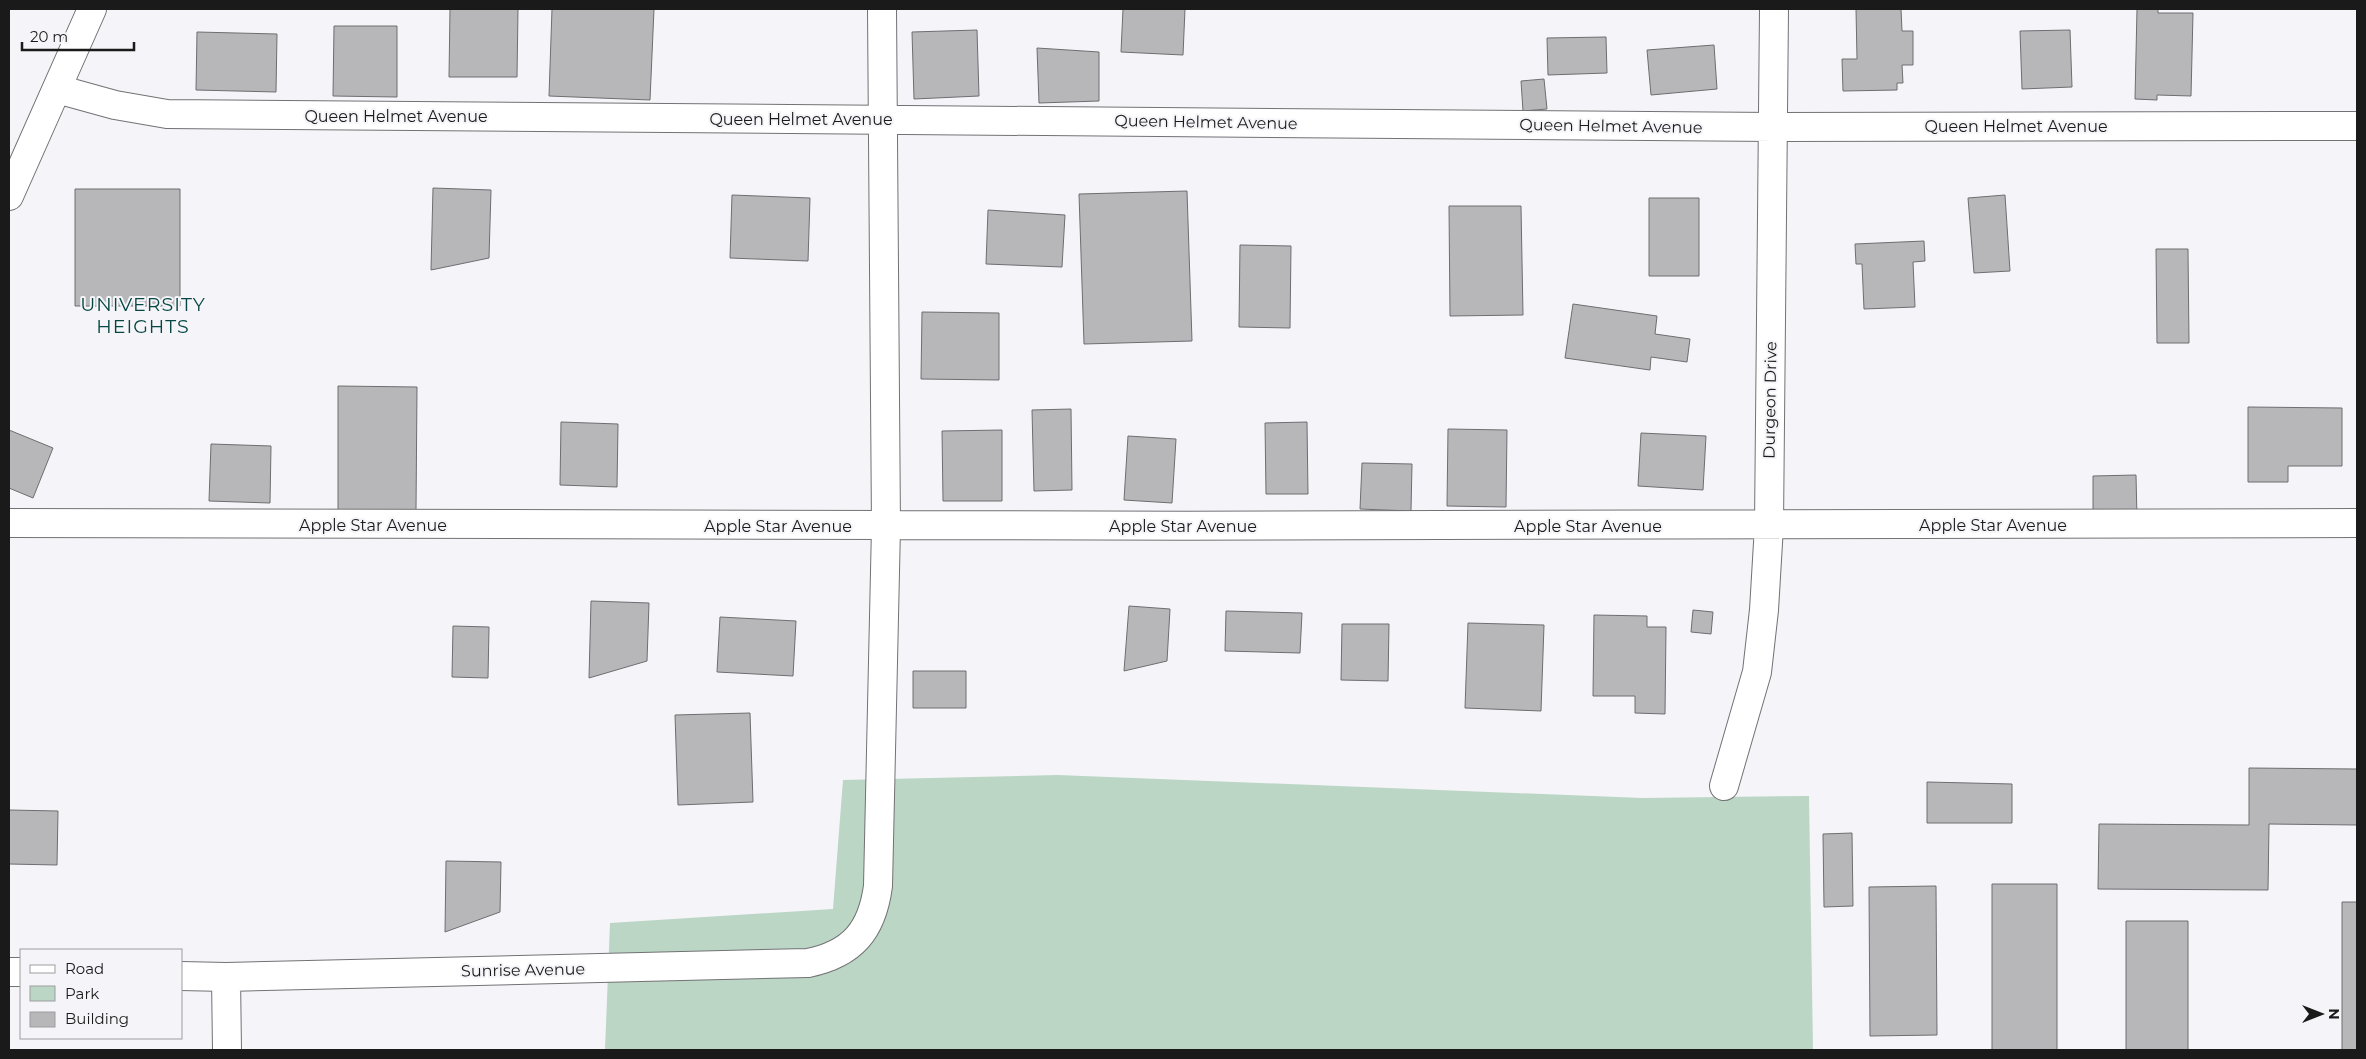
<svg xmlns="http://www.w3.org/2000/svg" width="2366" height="1059" font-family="Montserrat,sans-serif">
<rect width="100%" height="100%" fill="#f5f4f8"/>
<path fill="#bbd6c5" d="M 1058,775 L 1642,798 L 1809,796 L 1813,1050 L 605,1050 L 610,923 L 833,909 L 843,780 Z"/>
<path fill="#b7b7ba" stroke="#6e6e71" d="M 450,9 L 518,9 L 517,77 L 449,77 Z
M 552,9 L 654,9 L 650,100 L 549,96 Z
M 1123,9 L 1185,9 L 1183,55 L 1121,52 Z
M 1856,9 L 1901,9 L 1902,31 L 1913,31 L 1913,65 L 1902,65 L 1903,83 L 1897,83 L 1897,90 L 1843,91 L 1842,59 L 1857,59 Z
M 2137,9 L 2158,9 L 2158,13 L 2193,13 L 2191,96 L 2157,95 L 2157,100 L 2135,99 Z
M 334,26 L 397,26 L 397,97 L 333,96 Z
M 977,30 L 979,96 L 914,99 L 912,32 Z
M 2070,30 L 2072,87 L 2022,89 L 2020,31 Z
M 197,32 L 277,34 L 276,92 L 196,90 Z
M 1606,37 L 1607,73 L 1548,75 L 1547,38 Z
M 1714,45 L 1717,89 L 1651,95 L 1647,50 Z
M 1037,48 L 1099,52 L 1099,101 L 1039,103 Z
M 1544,79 L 1547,109 L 1523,111 L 1521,81 Z
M 433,188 L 491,190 L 489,258 L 431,270 Z
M 75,189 L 180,189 L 180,306 L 75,306 Z
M 1187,191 L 1192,341 L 1084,344 L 1079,194 Z
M 732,195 L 810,198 L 808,261 L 730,258 Z
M 2005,195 L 2010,271 L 1974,273 L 1968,198 Z
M 1649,198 L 1699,198 L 1699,276 L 1649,276 Z
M 1449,206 L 1521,206 L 1523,315 L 1450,316 Z
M 988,210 L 1065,215 L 1062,267 L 986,264 Z
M 1924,241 L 1925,261 L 1913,262 L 1915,307 L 1864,309 L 1862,264 L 1856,264 L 1855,244 Z
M 1240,245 L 1291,246 L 1290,328 L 1239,327 Z
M 2156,249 L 2188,249 L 2189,343 L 2157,343 Z
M 1573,304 L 1657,316 L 1655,334 L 1690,339 L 1687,362 L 1651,357 L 1650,370 L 1565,358 Z
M 922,312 L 999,313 L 999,380 L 921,379 Z
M 338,386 L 417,387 L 416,511 L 338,511 Z
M 2248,407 L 2342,408 L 2342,466 L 2288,466 L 2288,482 L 2248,482 Z
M 1071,409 L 1072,490 L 1034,491 L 1032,410 Z
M 561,422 L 618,424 L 617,487 L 560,485 Z
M 1307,422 L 1308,494 L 1266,494 L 1265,423 Z
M 1448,429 L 1507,430 L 1506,507 L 1447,506 Z
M 9,430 L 53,448 L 33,498 L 9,488 Z
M 1002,430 L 1002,501 L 943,501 L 942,431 Z
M 1641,433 L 1706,436 L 1703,490 L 1638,486 Z
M 1128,436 L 1176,439 L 1172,503 L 1124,500 Z
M 211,444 L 271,446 L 270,503 L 209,501 Z
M 1362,463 L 1412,464 L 1411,511 L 1360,509 Z
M 2136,475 L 2137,518 L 2093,518 L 2093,476 Z
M 591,601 L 649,603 L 647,661 L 589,678 Z
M 1129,606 L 1170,609 L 1167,661 L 1124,671 Z
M 1693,610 L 1713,612 L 1711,634 L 1691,632 Z
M 1226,611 L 1302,613 L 1300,653 L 1225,651 Z
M 1594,615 L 1647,616 L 1647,627 L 1666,627 L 1665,714 L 1635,713 L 1635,696 L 1593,696 Z
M 720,617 L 796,621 L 793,676 L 717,672 Z
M 1468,623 L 1544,625 L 1541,711 L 1465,708 Z
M 1342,624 L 1389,624 L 1388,681 L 1341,680 Z
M 453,626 L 489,627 L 488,678 L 452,677 Z
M 913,671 L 966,671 L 966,708 L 913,708 Z
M 750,713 L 753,802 L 678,805 L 675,715 Z
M 2249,768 L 2357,769 L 2357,825 L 2269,824 L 2268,890 L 2098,889 L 2099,824 L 2249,825 Z
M 1927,782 L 2012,784 L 2012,823 L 1927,823 Z
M 9,810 L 58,811 L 57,865 L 9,864 Z
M 1852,833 L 1853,906 L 1824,907 L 1823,834 Z
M 446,861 L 501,862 L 500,912 L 445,932 Z
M 1992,884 L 2057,884 L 2057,1050 L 1992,1050 Z
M 1936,886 L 1937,1035 L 1870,1036 L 1869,887 Z
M 2342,902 L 2357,902 L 2357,1050 L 2342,1050 Z
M 2126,921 L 2188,921 L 2188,1050 L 2126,1050 Z"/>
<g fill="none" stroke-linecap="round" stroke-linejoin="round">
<g stroke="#727275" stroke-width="30">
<path id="minor" d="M 57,89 L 115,105 L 167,114 L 1774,127 L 2357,126
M 9,196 L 92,9
M 9,523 C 792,526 1574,527 2357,523
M 1724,786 L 1757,672 L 1764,610 L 1769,526 L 1774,9
M 9,972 L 21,972
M 181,976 L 226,977 L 808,963 C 852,954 872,931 878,886 L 886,527 L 882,9
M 226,977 L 227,1050"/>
</g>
<use href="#minor" stroke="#fff" stroke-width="28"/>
</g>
<g text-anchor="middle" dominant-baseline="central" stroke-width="4" stroke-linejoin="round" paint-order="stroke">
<g font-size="16" fill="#1a1a1b" stroke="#f5f4f8">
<text x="396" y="116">Queen Helmet Avenue</text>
<text x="801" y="119">Queen Helmet Avenue</text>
<text transform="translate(1206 122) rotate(1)">Queen Helmet Avenue</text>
<text transform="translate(1611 126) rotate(1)">Queen Helmet Avenue</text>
<text x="2016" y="126">Queen Helmet Avenue</text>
<text transform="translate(1770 400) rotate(-89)">Durgeon Drive</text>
<text x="373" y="525">Apple Star Avenue</text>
<text x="1993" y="525">Apple Star Avenue</text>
<text x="778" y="526">Apple Star Avenue</text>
<text x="1183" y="526">Apple Star Avenue</text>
<text x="1588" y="526">Apple Star Avenue</text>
<text transform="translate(523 970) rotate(-1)">Sunrise Avenue</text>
</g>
<g font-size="19" letter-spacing="1" fill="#064744" stroke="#f5f4f8">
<text x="143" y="304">UNIVERSITY<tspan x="143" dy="22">HEIGHTS</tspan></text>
</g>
</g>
<rect width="2366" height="1059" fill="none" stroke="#1a1a1b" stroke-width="20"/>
<rect x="20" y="949" width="162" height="90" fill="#f5f4f8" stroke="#9d9da0"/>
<rect x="30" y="965" width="25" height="8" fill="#ffffff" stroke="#9d9da0"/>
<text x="65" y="974" font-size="15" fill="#1a1a1b">Road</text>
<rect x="30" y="986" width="25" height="15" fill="#bbd6c5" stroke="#9d9da0"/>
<text x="65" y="999" font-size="15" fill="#1a1a1b">Park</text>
<rect x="30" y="1012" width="25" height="15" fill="#b7b7ba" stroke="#9d9da0"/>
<text x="65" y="1024" font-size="15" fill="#1a1a1b">Building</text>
<g transform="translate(2321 1014) rotate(90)" stroke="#f5f4f8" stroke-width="4" paint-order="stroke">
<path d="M0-4L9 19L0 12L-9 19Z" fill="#1a1a1b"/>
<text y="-8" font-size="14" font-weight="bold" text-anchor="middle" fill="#1a1a1b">N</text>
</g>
<path d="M22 42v8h112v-8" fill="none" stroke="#1a1a1b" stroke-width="2.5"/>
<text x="30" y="42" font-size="15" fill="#1a1a1b" stroke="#f5f4f8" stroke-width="4" paint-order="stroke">20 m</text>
</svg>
